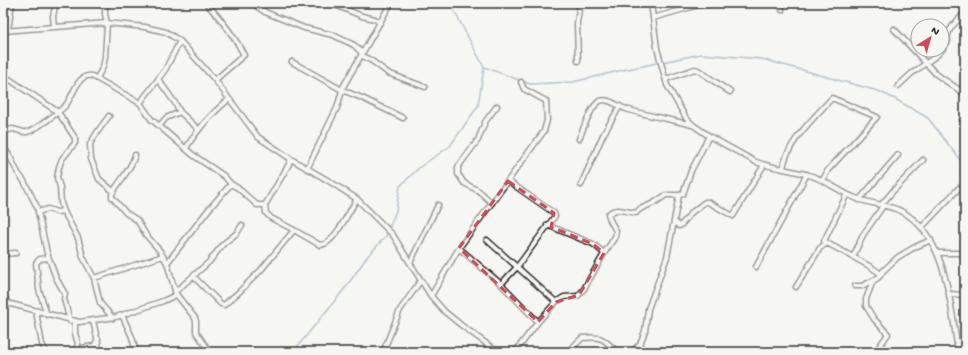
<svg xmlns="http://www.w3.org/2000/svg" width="968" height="355" font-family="'Gochi Hand',sans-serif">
<rect width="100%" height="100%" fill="#f6f6f2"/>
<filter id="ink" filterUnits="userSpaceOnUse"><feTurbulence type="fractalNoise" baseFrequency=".025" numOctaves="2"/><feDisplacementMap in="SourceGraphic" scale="8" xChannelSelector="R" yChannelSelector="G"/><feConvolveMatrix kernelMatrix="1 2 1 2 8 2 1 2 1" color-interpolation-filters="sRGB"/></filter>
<g filter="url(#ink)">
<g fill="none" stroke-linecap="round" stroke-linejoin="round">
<path stroke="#6986a0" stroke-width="1.5" d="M 450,3 L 484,67 L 530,84 L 573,82 L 623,70 L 701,54 L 762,59 L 878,91 L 895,99 L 928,118 L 965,166
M 293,352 L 346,287 L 367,257 L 386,236 L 396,211 L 400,186 L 420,167 L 450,146 L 478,106 L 484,67"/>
<g stroke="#2b2b2b" stroke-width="7">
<path id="minor" d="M 206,3 C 221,19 234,35 244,55 L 215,80
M 252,3 L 265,12 L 304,28 L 333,35 L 354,45 L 362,53
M 330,3 L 362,16 L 375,19 L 380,23
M 651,3 L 657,48 L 667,85 L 686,118 L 693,125 L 709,136 L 756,162 C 773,168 792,170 809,175 C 827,180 840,193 858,199 C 872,204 888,205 901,211 C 947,235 951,307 958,352
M 781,3 L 782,10
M 653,18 L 695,6 L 715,3
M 54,27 L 53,16 L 56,3
M 894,29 L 936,74 L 965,94
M 8,30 L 12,3
M 3,31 L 107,23 L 145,27 L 166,32 L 180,41 L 215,80 L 258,137 L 291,159 L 329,181 L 357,199 L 393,235 L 410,263 L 431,296 L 445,312 L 461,325 L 498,352
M 942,50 L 948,41 C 945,31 958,20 965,13
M 361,55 L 372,61 L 388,73 L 425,87
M 578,61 L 577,23 L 580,3
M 292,62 L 342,90 L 362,98 L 403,118
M 3,75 L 58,112 L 75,138 L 75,143 L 62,159 L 59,167 L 57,178 L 60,187 L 61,203 L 64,212 L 78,238 L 83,257 L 94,278 L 100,303 L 113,318
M 97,78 L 103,67 L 105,57 L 107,23 L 105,14 L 105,3
M 158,79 L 175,103 L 180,112 L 198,129
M 666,79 L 695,69 L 698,70 L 730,92
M 898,86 L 911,74 L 936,56 L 942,50
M 140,103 L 165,70 L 180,41
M 109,116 L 98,131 L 90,144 L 91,159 L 99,179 L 113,191
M 962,120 L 965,116
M 160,125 L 166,118 L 180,112
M 3,132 C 6,131 9,130 12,129 C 17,129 22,133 27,132 C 34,131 59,112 65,106 C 73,98 77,73 92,76 L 140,103 L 151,119 L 193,155 L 224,176 L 231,184 L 238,188 L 257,205 L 265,205
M 579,139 C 583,130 591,105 600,101 C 609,98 617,106 626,109 C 648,116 670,119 692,125
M 3,146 L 10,157 L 18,173 L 24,181 L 37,207 L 47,253 L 56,278 L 65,294 L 64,299 L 70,321
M 186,148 C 198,128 211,114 229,99
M 135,155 C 131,170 119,181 112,194 L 112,197 L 126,213 L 137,220 L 146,235 L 160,251 L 167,263 L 176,294 L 195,318 L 196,321 L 196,332 L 210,352
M 291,159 L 288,166 L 265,205 L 266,213 L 271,218 L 294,230 L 320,245 C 334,245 349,211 357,199
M 307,169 L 337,108 L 343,87 L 391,3
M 783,169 C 786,143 815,117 832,98 L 877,117 L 828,170 L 823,180
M 581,185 L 603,135 L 620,106
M 847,194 L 824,241 L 827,243 L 853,257 L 871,267 L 881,274
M 859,200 L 898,155
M 492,203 L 479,191 L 464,183 L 458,174 L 458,167 L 478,140 L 485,122 L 497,106
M 881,205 L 893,191 L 923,160
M 38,212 L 48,209 L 57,212 L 64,211
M 675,222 L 679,226 L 681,225 L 692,212 L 705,202 L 708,202 L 733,216 L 764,165
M 547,225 L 593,244 L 604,253
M 922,227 L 959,188
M 487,240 L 556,302
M 459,248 L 501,284 L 538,322
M 937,253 L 965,253
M 3,254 L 16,253
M 853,257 L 863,235 L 883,206
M 167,263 L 209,209 L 231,184
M 410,263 L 438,205
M 756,267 L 807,174
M 193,276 L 221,304 L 224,305 L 239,292 L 261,270 L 294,230
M 94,278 L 163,256
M 501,284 L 517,267 L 555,216 L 554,213 L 508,181
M 855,286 L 862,286 L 872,281
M 796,287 L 820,248 L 827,243
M 175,292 L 209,262 L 223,244 L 237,233 L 242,225
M 949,294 L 965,295
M 3,296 L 9,304
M 431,296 L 459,248 L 544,131 L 547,120 L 546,101 L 524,89 L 521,82
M 3,305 L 11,304 L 79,322 L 116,317 L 163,301 L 176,295
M 36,312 L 42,344 L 46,352
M 47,315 L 39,290 L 36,263 L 40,259 L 48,258
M 122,315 L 132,337 L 136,352
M 93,321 L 98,342 L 99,352
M 75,352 L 78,344 L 75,333 L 75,322
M 76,352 L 82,348 L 94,346 L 98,339
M 383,352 L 400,310 L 421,280
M 515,352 L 538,322 L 556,302 L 564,297 L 578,296 L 584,289 L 605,252 L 615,237 L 616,231 L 610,220 L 608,214 C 617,206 626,212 636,213 L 640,209 L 654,203 L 666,195 L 679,195
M 568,352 L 582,338 C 602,336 603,338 617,352
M 617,352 L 619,351 L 626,352
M 632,352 L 640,344 L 645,331 L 648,309 L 667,257 L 679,195 L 683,194 L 691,171 L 709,136
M 881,352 L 879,347 L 888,334 L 874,319 L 866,306 L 866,299 L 873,281 L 879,277 L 883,271 L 898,257 L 915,247 L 931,240"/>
</g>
<use href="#minor" stroke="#f6f6f2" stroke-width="4"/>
</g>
</g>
<path d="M0 0H968V355H0ZM 508,181 L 554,213 L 551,227 L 593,244 L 604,253 L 579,295 L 556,302 L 538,322 L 459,248 Z" fill="#f6f6f2" fill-opacity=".55" fill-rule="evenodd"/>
<path fill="none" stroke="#d1495b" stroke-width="3" stroke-dasharray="8 5" stroke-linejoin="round" d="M 508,181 L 554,213 L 551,227 L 593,244 L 604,253 L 579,295 L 556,302 L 538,322 L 459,248 Z"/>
<rect width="968" height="355" fill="none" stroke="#f6f6f2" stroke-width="16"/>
<rect x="8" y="8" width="952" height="339" fill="none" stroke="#2b2b2b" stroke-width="1.5" filter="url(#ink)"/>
<g transform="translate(930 38) rotate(37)"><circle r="19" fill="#f6f6f2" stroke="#a5a5a2"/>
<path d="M0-3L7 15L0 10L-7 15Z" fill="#d1495b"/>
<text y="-6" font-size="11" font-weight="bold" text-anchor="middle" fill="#2b2b2b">N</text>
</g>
</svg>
